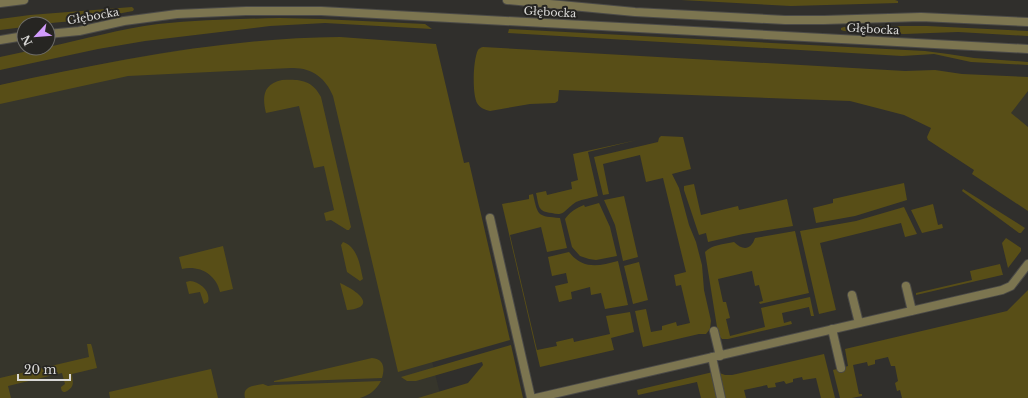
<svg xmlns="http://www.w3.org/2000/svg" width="1028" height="398" font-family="'Libre Baskerville',serif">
<rect width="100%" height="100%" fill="#302f2c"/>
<path fill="#36352b" d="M 328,37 L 354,38 L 441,398 L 0,398 L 0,85 L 121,60 L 179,50 L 251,43 Z
M 1028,78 L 1028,129 L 1000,108 Z"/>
<path fill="#584e17" d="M 681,0 L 895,0 L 898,1 L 898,3 L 791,6 Z
M 132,7 L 134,9 L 133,11 C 97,18 60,24 24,24 L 24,27 L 0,30 L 0,19 L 30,15 Z
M 280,18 L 321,19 L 425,24 L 432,29 L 325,23 L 270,26 L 145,41 L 98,49 L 0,70 L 0,57 L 42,48 L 48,48 L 48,47 C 84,39 121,29 158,24 C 199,20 239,19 280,18 Z
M 902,26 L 927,26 L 1028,31 L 1028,36 L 958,32 L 904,34 L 844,31 L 841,30 L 841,28 L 844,27 Z
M 509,29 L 925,51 L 948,54 L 974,58 L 1028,62 L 1028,65 L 971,62 L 934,54 L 902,56 L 508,33 Z
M 340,37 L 436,44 L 464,163 L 469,162 L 510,340 L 398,372 L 333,96 C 326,78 311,67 291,68 L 128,76 L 0,104 L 0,85 C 112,61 225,38 340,37 Z
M 483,47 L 905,71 L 935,70 L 962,74 L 1028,77 L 1028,91 L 1011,113 L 1028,127 L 1028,211 L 972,174 L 974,170 L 928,140 L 927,137 L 931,128 L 904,115 L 850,101 L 559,90 L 558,101 L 555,103 L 530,104 L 490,111 C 485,110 480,108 477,103 C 472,93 473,60 478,50 C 480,48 480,48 483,47 Z
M 282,80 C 300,79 312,80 321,97 L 351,227 L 349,230 L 347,230 L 331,220 L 326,221 L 324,213 L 334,210 L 324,166 L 314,168 L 299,106 L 266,113 C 262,97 263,84 282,80 Z
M 661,136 L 683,137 L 691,169 L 672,174 L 679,188 L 689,225 L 696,242 L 702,265 L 704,290 L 711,321 L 710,329 L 706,334 L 699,334 L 643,347 L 635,311 L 646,309 L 651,332 L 662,330 L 662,326 L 676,322 L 677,326 L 690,323 L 681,285 L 676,286 L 674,275 L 686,272 L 663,178 L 646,182 L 640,155 L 603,164 L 609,194 L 603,195 L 594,157 L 658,142 L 659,138 Z
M 637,140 L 588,152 L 598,196 C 591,198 583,199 576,202 C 571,205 568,209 564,212 C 560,215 556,214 552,213 C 537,212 539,205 536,193 L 546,191 L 547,195 L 572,189 L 571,182 L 578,180 L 573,154 Z
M 904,183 L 907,200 L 855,216 L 816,223 L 813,208 L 833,203 L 833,199 Z
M 694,184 L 701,215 L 738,206 L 739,210 L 787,199 L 793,226 L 743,234 L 708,242 L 706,233 L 699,235 L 684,190 L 684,186 Z
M 963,189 L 1025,228 L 1021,233 L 1019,233 L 962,191 Z
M 533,194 C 538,217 538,216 560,218 L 567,248 L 547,252 L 541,227 L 510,235 L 537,350 L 557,346 L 556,342 L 573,338 L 574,342 L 610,334 L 606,316 L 630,312 L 634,332 L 611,338 L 614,350 L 540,367 L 502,204 L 529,199 L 529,195 Z
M 624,196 L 638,257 L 623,261 L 615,225 L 604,200 Z
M 599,203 L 610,227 L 617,256 L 596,260 L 589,259 L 580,256 L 572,247 L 565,219 C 570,212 576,208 584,205 L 585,207 Z
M 933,204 L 938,225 L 942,224 L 943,228 L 922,233 L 911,210 Z
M 904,207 L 917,234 L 905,237 L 901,223 L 820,243 L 836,310 L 819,314 L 800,231 L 856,221 Z
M 795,231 L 809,293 L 760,304 L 759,302 L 763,301 L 759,285 L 755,286 L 752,271 L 718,279 L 723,302 L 726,302 L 730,318 L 726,319 L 730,336 L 765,327 L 761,308 L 810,297 L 814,316 L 811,316 L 809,307 L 782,313 L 784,323 L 791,321 L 792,324 L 728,339 L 722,339 L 719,336 L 717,327 L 705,252 C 711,245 724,244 734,242 C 743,251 751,250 755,238 Z
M 1006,238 L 1021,248 L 1021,251 L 1008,268 L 1002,243 Z
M 343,242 C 358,247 360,266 363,279 L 360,281 L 347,272 L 341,245 Z
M 223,246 L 233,289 L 220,292 C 216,274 199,265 182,269 L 179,257 Z
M 569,252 C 583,270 599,266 618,261 L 628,305 L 605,309 L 601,293 L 591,295 L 590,287 L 571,292 L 572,299 L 559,302 L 555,286 L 568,283 L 566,273 L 552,276 L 548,257 Z
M 639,262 L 648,300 L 633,304 L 624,266 Z
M 1000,264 L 1003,275 L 1002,275 L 916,295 L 916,293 L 972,280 L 970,271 Z
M 190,281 C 200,282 211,291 208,302 L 204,304 L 200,292 L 189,294 L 186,282 Z
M 340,283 C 347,286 372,299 360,307 C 356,309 351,310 347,310 Z
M 1028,290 L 1028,398 L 902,398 L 900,390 L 897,391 L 895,383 L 898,381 L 895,366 L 891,366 L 888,357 L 875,360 L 875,364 L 868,366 L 867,362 L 853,365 L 859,394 L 862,394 L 862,396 L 852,398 L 840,398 L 833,370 L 848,366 L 845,349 L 1007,311 Z
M 87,344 L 91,344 L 92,347 L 97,368 L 72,374 C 73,383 75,387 65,392 C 62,392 61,390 61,387 L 65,384 L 62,373 L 8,386 L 11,398 L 0,398 L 0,378 L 89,357 Z
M 511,345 L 523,398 L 418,398 L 468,383 L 483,365 L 482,362 L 416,381 L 407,381 L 401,377 Z
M 824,354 L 835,398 L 821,398 L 816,378 L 803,380 L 802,377 L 793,379 L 793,382 L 786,384 L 784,381 L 775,383 L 776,387 L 768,388 L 767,385 L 744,390 L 746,398 L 723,398 L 717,372 L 725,375 L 732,375 Z
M 372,358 C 384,359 385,368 382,378 L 274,382 L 274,381 Z
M 211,369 L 218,398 L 110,398 L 109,392 Z
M 713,372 L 719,398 L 701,398 L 697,382 L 638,395 L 637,390 Z
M 381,381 C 376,390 370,395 360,398 L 245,398 C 242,386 254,386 263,384 L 268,386 L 274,385 Z"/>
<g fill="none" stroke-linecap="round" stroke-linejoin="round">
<g stroke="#4b4a47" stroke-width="10">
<path id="minor" d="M 490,218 L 531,398
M 906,286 L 912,311
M 852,295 L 859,323
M 832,329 L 841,368
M 714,331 L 720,356
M 712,357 L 721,398
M 536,398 L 1002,290 L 1011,286 L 1028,264"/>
</g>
<g stroke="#4b4a47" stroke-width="10">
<path id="tertiary" d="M 507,0 L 635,12 L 785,20 L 824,20 L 921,17 L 1028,22
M 0,3 L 24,0
M 48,34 L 79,31 L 124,21 L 177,14 L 246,11 L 321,11 L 1028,49
M 0,40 L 24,36"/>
</g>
<use href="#minor" stroke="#7c7550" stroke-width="8"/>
<use href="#tertiary" stroke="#7c7550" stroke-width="8"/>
</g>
<g text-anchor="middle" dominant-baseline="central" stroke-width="4" stroke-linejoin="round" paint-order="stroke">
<g font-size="11" fill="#d9d8d6" stroke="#262522">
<text transform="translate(550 12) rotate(3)">Głębocka</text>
<text transform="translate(93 16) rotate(-10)">Głębocka</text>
<text transform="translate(873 29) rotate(3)">Głębocka</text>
</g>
</g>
<g transform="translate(36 36) rotate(244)"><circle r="19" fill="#262522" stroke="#6e6d6a"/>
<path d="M0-3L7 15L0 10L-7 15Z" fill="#d29cfd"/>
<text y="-6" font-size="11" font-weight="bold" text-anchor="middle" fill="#d9d8d6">N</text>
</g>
<path d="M18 374v6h52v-6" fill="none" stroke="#d9d8d6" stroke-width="2"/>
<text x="24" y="374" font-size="12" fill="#d9d8d6" stroke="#262522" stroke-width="3" paint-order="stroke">20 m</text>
</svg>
